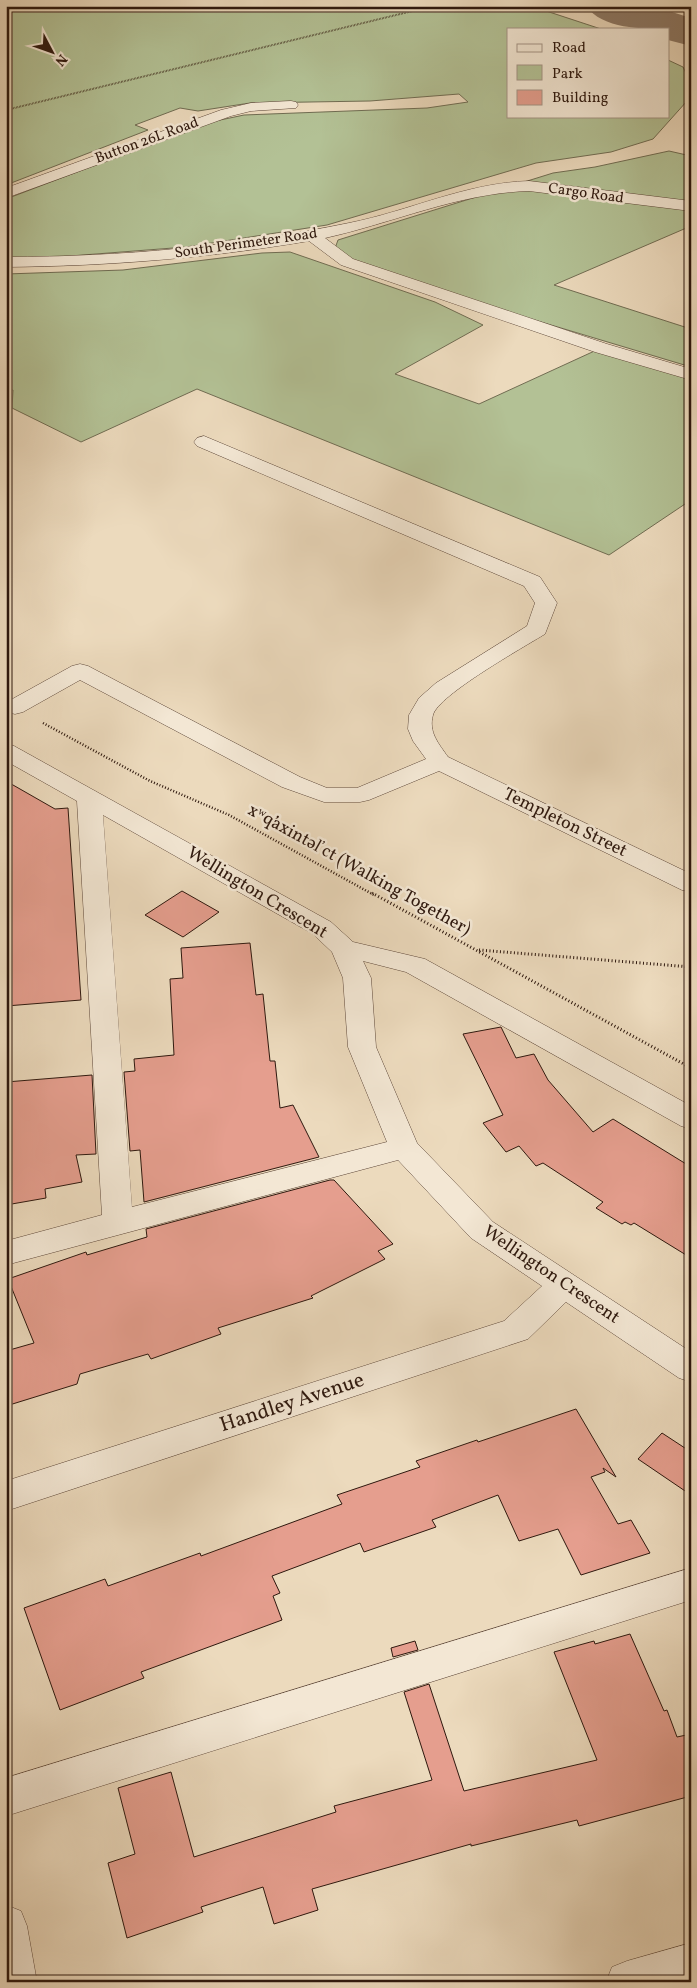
<svg xmlns="http://www.w3.org/2000/svg" width="697" height="1988" font-family="Vollkorn,serif">
<rect width="100%" height="100%" fill="#ecdabd"/>
<filter id="stains"><feTurbulence type="fractalNoise" baseFrequency=".004" numOctaves="4"/><feColorMatrix values="0 0 0 0 .2 0 0 0 0 .09 0 0 0 0 .02 0 0 0 .5 -.17"/></filter>
<radialGradient id="worn" r=".72"><stop offset=".6" stop-color="#630" stop-opacity="0"/><stop offset="1" stop-color="#630" stop-opacity=".3"/></radialGradient>
<path fill="#b3c195" stroke="#706c52" d="M 6,6 L 531,6 L 601,29 L 508,29 L 508,116 L 668,116 L 668,60 L 683,67 L 691,83 L 691,88 L 687,101 L 653,139 L 611,152 L 536,163 L 327,225 L 186,247 L 57,257 L 6,258 L 6,199 L 206,123 L 244,115 L 427,108 L 468,102 L 459,94 L 370,101 L 250,103 L 198,111 L 180,108 L 135,125 L 148,130 L 6,185 Z
M 669,151 L 691,156 L 691,226 L 554,285 L 691,329 L 691,367 L 351,265 L 333,254 L 338,240 L 553,173 L 595,167 Z
M 290,252 L 435,302 L 483,325 L 395,374 L 479,404 L 601,348 L 691,375 L 691,500 L 609,555 L 197,389 L 81,442 L 12,408 L 13,390 L 6,390 L 6,274 L 123,270 L 262,253 Z"/>
<g fill="none" stroke-linecap="round" stroke-linejoin="round">
<path fill="#8d7966" fill-rule="evenodd" d="M 586,6 L 653,6 L 691,18 L 691,46 L 668,40 L 668,29 C 643,29 602,29 586,6 Z"/>
</g>
<path fill="#e59e8e" stroke="#2e180e" d="M 6,781 L 55,809 L 68,808 L 81,1000 L 6,1006 Z
M 182,891 L 219,912 L 183,937 L 145,915 Z
M 250,943 L 256,995 L 263,994 L 270,1061 L 275,1061 L 280,1108 L 293,1105 L 319,1157 L 144,1202 L 140,1150 L 130,1151 L 124,1072 L 135,1071 L 134,1059 L 174,1055 L 170,979 L 183,978 L 181,948 Z
M 501,1027 L 516,1058 L 534,1054 L 548,1080 L 593,1132 L 613,1119 L 691,1167 L 691,1258 L 634,1223 L 631,1225 L 625,1222 L 622,1224 L 596,1208 L 603,1202 L 543,1163 L 536,1166 L 519,1146 L 506,1152 L 483,1123 L 503,1115 L 463,1034 Z
M 92,1075 L 96,1154 L 76,1155 L 82,1182 L 45,1189 L 46,1198 L 6,1205 L 6,1082 Z
M 330,1180 L 334,1180 L 393,1244 L 378,1251 L 385,1259 L 311,1296 L 313,1298 L 218,1328 L 221,1334 L 151,1359 L 148,1354 L 80,1374 L 77,1384 L 6,1406 L 6,1351 L 34,1343 L 8,1279 L 86,1252 L 87,1255 L 147,1237 L 146,1229 Z
M 576,1409 L 616,1477 L 603,1468 L 605,1472 L 591,1477 L 618,1524 L 631,1520 L 650,1553 L 581,1575 L 558,1529 L 519,1541 L 498,1495 L 432,1520 L 436,1527 L 364,1552 L 360,1543 L 272,1576 L 280,1593 L 273,1596 L 282,1620 L 141,1672 L 144,1678 L 60,1710 L 24,1608 L 105,1579 L 108,1586 L 200,1553 L 201,1556 L 342,1504 L 337,1495 L 420,1467 L 416,1461 L 477,1440 L 478,1442 Z
M 662,1433 L 691,1452 L 691,1495 L 638,1459 Z
M 630,1634 L 664,1711 L 667,1710 L 677,1737 L 691,1734 L 691,1796 L 579,1826 L 577,1820 L 471,1846 L 471,1844 L 312,1889 L 318,1910 L 274,1924 L 263,1887 L 201,1907 L 203,1912 L 127,1938 L 108,1863 L 135,1854 L 118,1788 L 171,1772 L 194,1857 L 336,1812 L 334,1806 L 432,1780 L 404,1692 L 429,1684 L 464,1791 L 597,1760 L 554,1652 L 594,1641 L 595,1644 Z
M 415,1641 L 418,1650 L 393,1657 L 391,1648 Z"/>
<g fill="none" stroke-linecap="round" stroke-linejoin="round">
<g stroke="#5e483a" stroke-width="1">
<path id="minor" d="M 291,101 L 296,102 L 298,105 L 296,108 L 251,111 L 231,116 L 6,198 L 6,188 L 221,110 L 251,103 Z
M 529,181 L 691,201 L 691,211 L 529,191 C 459,193 393,223 325,238 L 353,259 L 607,344 L 691,369 L 691,380 L 595,352 L 341,265 L 309,241 C 208,258 108,266 6,267 L 6,257 C 122,257 236,246 349,223 C 410,211 465,183 529,181 Z
M 204,436 L 540,577 L 557,603 L 545,634 C 524,647 438,695 433,715 C 428,732 439,744 448,757 L 691,874 L 691,892 L 682,890 L 439,771 L 369,800 L 360,802 L 324,802 L 282,787 L 80,680 L 23,712 L 15,714 L 7,712 L 7,702 L 72,666 L 80,664 L 88,666 L 300,777 L 327,788 L 357,788 L 426,759 L 413,741 L 408,729 L 409,715 L 419,698 L 436,683 L 527,626 L 535,603 L 524,586 L 197,446 L 194,442 L 197,438 Z
M 6,744 L 14,746 L 331,922 L 353,942 L 425,959 L 691,1106 L 691,1129 L 681,1126 L 406,972 L 363,961 L 371,978 L 376,1047 L 417,1143 L 493,1222 L 691,1352 L 691,1382 L 679,1378 L 566,1302 L 528,1339 L 6,1511 L 6,1481 L 504,1321 L 542,1286 L 471,1238 L 398,1160 L 6,1265 L 6,1241 L 102,1215 L 77,801 L 6,761 ZM 103,815 L 313,934 L 332,952 L 343,978 L 348,1047 L 387,1142 L 132,1207 Z
M 691,1568 L 691,1600 L 6,1816 L 6,1778 Z
M 6,1905 L 21,1911 L 27,1926 L 37,1982 L 6,1982 Z
M 691,1943 L 691,1982 L 606,1982 L 612,1967 L 627,1961 Z"/>
</g>
<path stroke="#2e180e" stroke-width="2" stroke-dasharray="0.5 1" stroke-linecap="butt" d="M 6,110 L 433,6"/>
<path stroke="#2e180e" stroke-width="2.5" stroke-dasharray="1 2" stroke-linecap="butt" d="M 43,723 L 150,781 L 229,815 L 374,895"/>
<path stroke="#2e180e" stroke-width="3" stroke-dasharray="1 2.5" stroke-linecap="butt" d="M 372,893 L 691,1068
M 479,950 L 691,967"/>
<use href="#minor" fill="#f3e7d4" fill-rule="evenodd"/>
</g>
<g text-anchor="middle" dominant-baseline="central" stroke-width="5" stroke-linejoin="round" paint-order="stroke">
<g font-size="15" fill="#2e180e" stroke="#f3e7d4">
<text transform="translate(147 141) rotate(-20)">Button 26L Road</text>
<text transform="translate(586 194) rotate(8)">Cargo Road</text>
<text transform="translate(246 244) rotate(-8)">South Perimeter Road</text>
</g>
<g font-size="18" fill="#2e180e" stroke="#f3e7d4">
<text transform="translate(565 823) rotate(26)">Templeton Street</text>
<text transform="translate(359 870) rotate(29)">xʷq̓axintəl̕ ct (Walking Together)</text>
<text transform="translate(257 893) rotate(31)">Wellington Crescent</text>
<text transform="translate(551 1275) rotate(34)">Wellington Crescent</text>
</g>
<g font-size="21" fill="#2e180e" stroke="#f3e7d4">
<text transform="translate(292 1403) rotate(-18)">Handley Avenue</text>
</g>
</g>
<rect width="697" height="1988" fill="none" stroke="#ecdabd" stroke-width="25"/>
<rect x="8" y="8" width="682" height="1973" fill="none" stroke="#2e180e" stroke-width="2.5"/>
<rect x="12" y="12" width="672" height="1963" fill="none" stroke="#2e180e"/>
<rect x="507" y="28" width="162" height="90" fill="#f3e7d4" stroke="#a49485"/>
<rect x="517" y="44" width="25" height="8" fill="#f3e7d4" stroke="#a49485"/>
<text x="552" y="52" font-size="15" fill="#2e180e">Road</text>
<rect x="517" y="65" width="25" height="15" fill="#b3c195" stroke="#a49485"/>
<text x="552" y="78" font-size="15" fill="#2e180e">Park</text>
<rect x="517" y="90" width="25" height="15" fill="#e59e8e" stroke="#a49485"/>
<text x="552" y="102" font-size="15" fill="#2e180e">Building</text>
<g transform="translate(52 52) rotate(131)" stroke="#f3e7d4" stroke-width="4" paint-order="stroke">
<path d="M0-4L9 19L0 12L-9 19Z" fill="#2e180e"/>
<text y="-8" font-size="14" font-weight="bold" text-anchor="middle" fill="#2e180e">N</text>
</g>
<rect width="100%" height="100%" filter="url(#stains)"/>
<rect width="100%" height="100%" fill="url(#worn)"/>
</svg>
